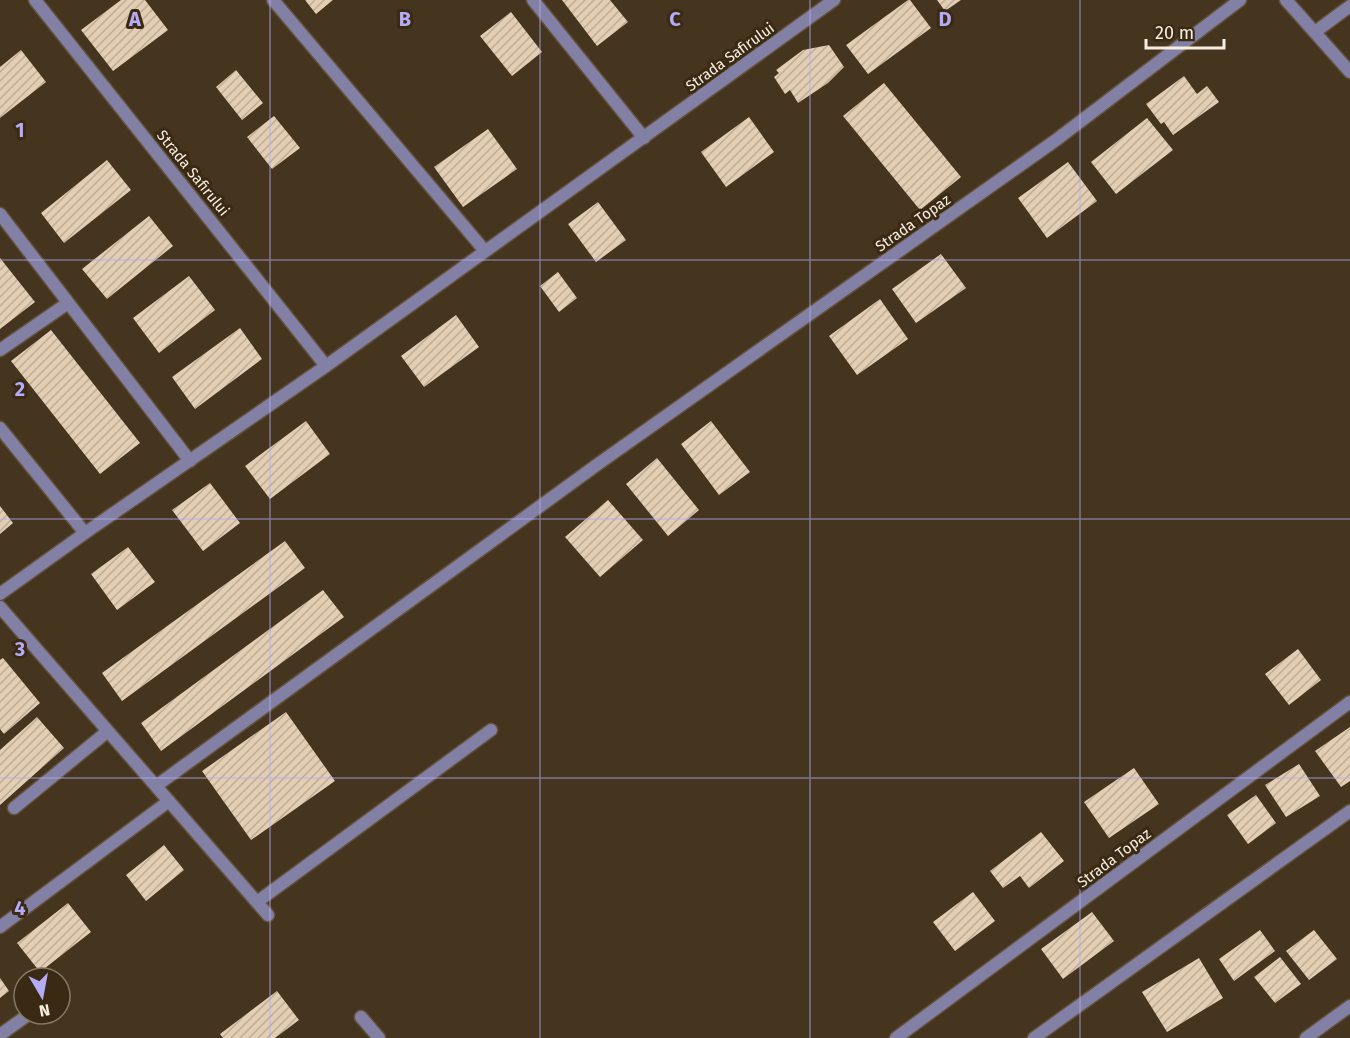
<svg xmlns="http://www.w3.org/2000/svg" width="1350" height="1038" font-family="'Fira Sans',sans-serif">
<defs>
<pattern id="building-hatch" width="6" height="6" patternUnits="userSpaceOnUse" patternTransform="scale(1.5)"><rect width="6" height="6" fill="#e3ceb4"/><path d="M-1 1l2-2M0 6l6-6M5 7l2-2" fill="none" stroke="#bdac98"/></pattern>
</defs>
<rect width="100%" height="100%" fill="#45341e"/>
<path fill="url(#building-hatch)" d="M 121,0 L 145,0 L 168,30 L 113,71 L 81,30 Z
M 305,0 L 333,0 L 316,14 Z
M 562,0 L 610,0 L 628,22 L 597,46 Z
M 908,0 L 910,0 L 931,28 L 868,74 L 846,45 Z
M 937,0 L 961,0 L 945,11 Z
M 511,12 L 542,52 L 512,76 L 480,36 Z
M 829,45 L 844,67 L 828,83 L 798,103 L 790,90 L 785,94 L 774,77 L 779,73 L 776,70 L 803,50 Z
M 21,50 L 46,82 L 0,118 L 0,67 Z
M 236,70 L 263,103 L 242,120 L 216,87 Z
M 1184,76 L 1197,94 L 1207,86 L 1219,102 L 1173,135 L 1164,122 L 1161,124 L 1146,104 Z
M 884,83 L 961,177 L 920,210 L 843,116 Z
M 274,116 L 300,148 L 272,169 L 247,137 Z
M 749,117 L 774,152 L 726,187 L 701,152 Z
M 1147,118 L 1173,150 L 1116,194 L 1091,162 Z
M 488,129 L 517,169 L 463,207 L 434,167 Z
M 107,160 L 131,190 L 64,243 L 41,213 Z
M 1068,162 L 1097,201 L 1047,238 L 1018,198 Z
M 598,202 L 626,240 L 596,262 L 568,224 Z
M 149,216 L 173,246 L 107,299 L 82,269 Z
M 941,254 L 966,288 L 916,323 L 892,289 Z
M 0,258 L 35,302 L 0,329 Z
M 558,272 L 577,298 L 559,312 L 540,286 Z
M 189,276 L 215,310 L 159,353 L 133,318 Z
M 880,299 L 908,339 L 857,375 L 829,336 Z
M 456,315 L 479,347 L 424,387 L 401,356 Z
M 240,328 L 262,359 L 195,409 L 172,377 Z
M 51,330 L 140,443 L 100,474 L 11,361 Z
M 306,421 L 330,454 L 270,499 L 245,466 Z
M 711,421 L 750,472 L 719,495 L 681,444 Z
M 657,458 L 699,510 L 668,536 L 626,484 Z
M 210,483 L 240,523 L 203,551 L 172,510 Z
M 608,500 L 643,540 L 600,577 L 565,537 Z
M 0,506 L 13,523 L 0,534 Z
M 285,541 L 305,568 L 122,701 L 102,673 Z
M 128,547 L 155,582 L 117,610 L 91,574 Z
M 323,590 L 344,617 L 161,751 L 141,723 Z
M 1298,649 L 1321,680 L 1289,705 L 1265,674 Z
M 3,658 L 40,703 L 4,734 L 0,729 L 0,660 Z
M 286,712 L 335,781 L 251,840 L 202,771 Z
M 37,717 L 64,748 L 0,805 L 0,750 Z
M 1350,727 L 1350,781 L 1341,787 L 1315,751 Z
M 1299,764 L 1320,796 L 1286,817 L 1265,785 Z
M 1134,768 L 1159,804 L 1109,838 L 1084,802 Z
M 1256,795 L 1276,823 L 1248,844 L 1227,815 Z
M 1041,832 L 1064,861 L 1029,888 L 1020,876 L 1003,888 L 990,871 Z
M 164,845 L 184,870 L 146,901 L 126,875 Z
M 973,892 L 995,921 L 955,951 L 933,922 Z
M 68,903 L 91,932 L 40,972 L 17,943 Z
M 1092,912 L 1114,941 L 1063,979 L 1041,949 Z
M 1260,930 L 1275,951 L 1234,981 L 1219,959 Z
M 1314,930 L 1337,959 L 1309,980 L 1286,951 Z
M 1280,957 L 1301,984 L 1275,1003 L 1254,977 Z
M 1199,958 L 1223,998 L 1167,1032 L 1142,992 Z
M 0,978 L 9,991 L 0,998 Z
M 277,991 L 299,1020 L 275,1038 L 223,1038 L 220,1034 Z"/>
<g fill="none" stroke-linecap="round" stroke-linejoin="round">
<g stroke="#62523d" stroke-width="15">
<path id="lane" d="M 35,0 L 326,366
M 0,214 L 190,461
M 0,350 L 68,303
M 257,902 L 491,730"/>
</g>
<g stroke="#62523d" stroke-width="15">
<path id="street" d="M 273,0 L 485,251
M 533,0 L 644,138
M 1286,0 L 1350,72
M 1315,32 L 1350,6
M 0,428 L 85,533
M 0,594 L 85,533 L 326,366 L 834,0
M 0,607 L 268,915
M 156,786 L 598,464 L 1056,140 L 1240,0
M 14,808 L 108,731
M 0,927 L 169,801
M 361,1017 L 379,1038
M 0,1035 L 25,1017
M 896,1038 L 1350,702
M 1034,1038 L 1350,811
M 1306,1038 L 1350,1006"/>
</g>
<use href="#lane" stroke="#8380a5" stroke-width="12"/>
<use href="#street" stroke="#8380a5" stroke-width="12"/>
</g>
<path fill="none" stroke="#b5acf8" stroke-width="1.5" stroke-opacity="0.55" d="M 270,0 L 270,1038M 540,0 L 540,1038M 810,0 L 810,1038M 1080,0 L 1080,1038M 0,260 L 1350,260M 0,519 L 1350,519M 0,778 L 1350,778"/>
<g text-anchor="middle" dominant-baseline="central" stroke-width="6" stroke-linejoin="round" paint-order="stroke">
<g font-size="15" fill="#f8eee0" stroke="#3a2a14">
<text transform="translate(730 57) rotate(-36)">Strada Safirului</text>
<text transform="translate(193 173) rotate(51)">Strada Safirului</text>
<text transform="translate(913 223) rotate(-35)">Strada Topaz</text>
<text transform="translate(1114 858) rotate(-37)">Strada Topaz</text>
</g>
</g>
<g font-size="20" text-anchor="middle" font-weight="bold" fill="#b5acf8" stroke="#3a2a14" stroke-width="6" stroke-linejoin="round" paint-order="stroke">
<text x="135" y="26">A</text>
<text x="405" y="26">B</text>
<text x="675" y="26">C</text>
<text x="945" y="26">D</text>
<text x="20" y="137">1</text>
<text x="20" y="396">2</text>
<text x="20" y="656">3</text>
<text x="20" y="915">4</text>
</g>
<g transform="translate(42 996) rotate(170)"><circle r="28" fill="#3a2a14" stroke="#867866" stroke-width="1.5"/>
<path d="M0-4.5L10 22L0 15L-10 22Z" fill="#b5acf8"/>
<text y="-9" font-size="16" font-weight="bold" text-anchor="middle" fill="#f8eee0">N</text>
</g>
<path d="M1146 39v9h78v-9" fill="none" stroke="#f8eee0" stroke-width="3"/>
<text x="1155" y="39" font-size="18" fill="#f8eee0" stroke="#3a2a14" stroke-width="4.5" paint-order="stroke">20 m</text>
</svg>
